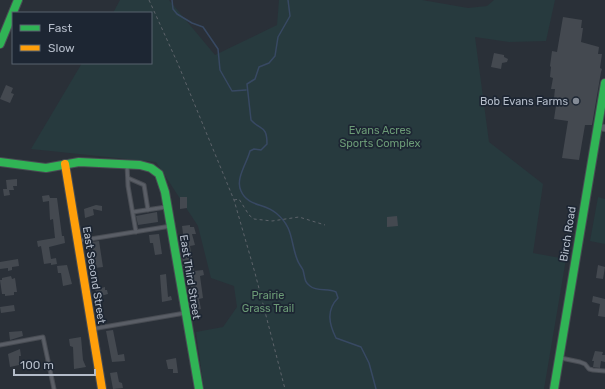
<svg xmlns="http://www.w3.org/2000/svg" width="605" height="389" font-family="Rubik,sans-serif">
<rect width="100%" height="100%" fill="#2a3038"/>
<path fill="#273a3e" d="M 120,0 L 169,0 L 215,55 L 277,25 L 279,0 L 422,0 L 468,8 L 487,6 L 494,0 L 555,0 L 546,41 L 509,42 L 475,37 L 489,142 L 543,184 L 533,253 L 566,259 L 544,389 L 204,389 L 196,332 L 223,327 L 237,307 L 234,286 L 211,278 L 198,226 L 156,162 L 31,149 L 82,63 L 151,63 L 151,13 L 113,13 Z
M 598,197 L 605,199 L 605,244 L 590,241 Z"/>
<g fill="none" stroke-linecap="round" stroke-linejoin="round">
<path stroke="#384963" stroke-width="1.5" d="M 172,0 L 173,9 L 177,14 L 192,23 L 203,27 L 218,49 L 220,70 L 232,91 L 246,90
M 288,0 L 290,16 L 278,37 L 275,56 L 269,63 L 259,67 L 255,79 L 247,84 L 251,120 C 261,131 267,125 267,144 L 261,150 L 254,149 L 250,151 C 247,163 235,179 241,191 C 248,207 265,203 276,213 C 294,228 290,241 297,259 C 298,263 301,266 303,270 C 305,277 304,282 310,286 C 317,292 328,288 336,292 L 338,298 C 326,310 329,324 336,338 L 361,347 L 369,363 L 376,389"/>
</g>
<path fill="#444950" d="M 563,17 L 582,20 L 581,28 L 583,28 L 581,42 L 599,47 L 598,54 L 602,54 L 600,68 L 602,69 L 601,72 L 592,125 L 585,125 L 579,160 L 562,158 L 568,121 L 554,119 L 557,99 L 554,98 L 555,89 L 551,89 L 553,78 L 550,77 L 551,67 L 550,66 L 552,51 L 557,52 Z
M 494,53 L 504,55 L 504,57 L 508,59 L 507,62 L 502,63 L 501,69 L 491,67 Z
M 6,85 L 13,88 L 11,93 L 14,94 L 10,103 L 0,99 Z
M 17,179 L 17,186 L 13,186 L 14,190 L 9,190 L 10,195 L 4,196 L 3,189 L 7,189 L 6,180 Z
M 49,195 L 50,198 L 57,198 L 62,236 L 64,236 L 65,243 L 49,247 L 51,259 L 56,258 L 57,264 L 51,265 L 51,263 L 44,264 L 41,246 L 38,247 L 37,241 L 55,238 L 53,219 L 50,220 L 49,201 L 43,202 L 42,196 Z
M 180,197 L 187,197 L 187,208 L 180,209 Z
M 96,205 L 102,206 L 102,211 L 93,209 L 94,215 L 85,218 L 84,209 Z
M 157,212 L 158,222 L 138,225 L 136,216 Z
M 397,216 L 398,226 L 387,227 L 387,217 Z
M 190,225 L 190,227 L 194,227 L 196,234 L 192,234 L 195,245 L 190,246 L 194,271 L 203,270 L 204,275 L 200,276 L 203,298 L 199,299 L 201,309 L 193,311 L 191,302 L 194,302 L 188,271 L 184,271 L 182,257 L 185,254 L 182,242 L 184,241 L 182,226 Z
M 159,234 L 162,254 L 155,255 L 153,243 L 150,243 L 149,235 Z
M 99,241 L 103,267 L 95,268 L 92,249 L 89,250 L 88,246 L 89,242 Z
M 18,259 L 19,266 L 12,267 L 12,270 L 8,271 L 8,268 L 0,269 L 0,262 Z
M 67,265 L 72,284 L 63,286 L 61,273 L 58,273 L 57,266 Z
M 598,265 L 605,267 L 603,279 L 596,278 Z
M 166,274 L 168,297 L 171,296 L 172,300 L 162,302 L 160,275 Z
M 11,276 L 12,279 L 15,278 L 17,292 L 14,292 L 14,295 L 5,296 L 5,294 L 2,294 L 0,280 L 2,280 L 2,278 Z
M 105,287 L 105,290 L 107,290 L 108,294 L 97,297 L 95,290 Z
M 593,296 L 605,299 L 605,317 L 598,316 L 600,304 L 592,302 Z
M 14,305 L 15,311 L 1,313 L 0,307 Z
M 113,330 L 118,355 L 124,354 L 125,361 L 112,362 L 106,331 Z
M 22,331 L 23,336 L 10,340 L 9,332 Z
M 81,337 L 83,360 L 86,367 L 74,369 L 73,347 L 70,346 L 69,339 Z
M 20,349 L 21,356 L 19,356 L 19,365 L 10,367 L 8,354 Z
M 595,351 L 603,352 L 602,355 L 605,355 L 605,362 L 601,361 L 600,368 L 593,367 L 594,361 L 592,361 Z
M 176,358 L 178,373 L 173,373 L 173,369 L 168,369 L 166,360 Z
M 117,372 L 119,382 L 122,383 L 123,388 L 113,389 L 110,373 Z"/>
<g fill="none" stroke-linecap="round" stroke-linejoin="round">
<g stroke="#484c53" stroke-width="5">
<path id="lane" d="M 127,165 L 128,186 L 136,232
M 128,178 L 144,185 L 148,210
M 133,212 L 166,207
M 78,241 L 171,226
M 92,329 L 185,313
M 0,345 L 43,337 L 54,389
M 561,358 L 580,362 L 585,364 L 589,369 L 593,370 L 605,371"/>
</g>
<g stroke="#484c53" stroke-width="8">
<path id="street" d="M 598,127 L 605,128"/>
</g>
<g stroke="#484c53" stroke-width="10">
<path id="fast" d="M 0,44 L 18,0
M 0,162 L 46,168 L 79,162 L 140,165 L 151,168 L 159,174 L 165,192 L 199,389
M 554,389 L 605,83"/>
</g>
<g stroke="#484c53" stroke-width="10">
<path id="slow" d="M 65,164 L 102,389"/>
</g>
<path stroke="#5d636a" stroke-width="1" stroke-dasharray="3 3" stroke-linecap="butt" d="M 149,0 L 178,64 L 234,200 L 255,273 L 285,389
M 234,200 L 239,199 L 249,215 L 254,219 L 272,221 L 299,217 L 325,225"/>
<use href="#lane" stroke="#5a5e66" stroke-width="3"/>
<use href="#street" stroke="#5a5e66" stroke-width="6"/>
<use href="#fast" stroke="#30b455" stroke-width="8"/>
<use href="#slow" stroke="#ff9f0a" stroke-width="8"/>
</g>
<circle fill="#848b96" stroke="#1d2633" stroke-width="1.5" cx="576" cy="101" r="4"/>
<g text-anchor="middle" dominant-baseline="central" stroke-width="3.5" stroke-linejoin="round" paint-order="stroke">
<g font-size="11" fill="#b4bcc9" stroke="#1d2633" text-anchor="end">
<text x="568" y="101">Bob Evans Farms</text>
</g>
<g font-size="11" fill="#6b9a76" stroke="#1d2633">
<text x="380" y="130">Evans Acres<tspan x="380" dy="13">Sports Complex</tspan></text>
<text x="268" y="295">Prairie<tspan x="268" dy="13">Grass Trail</tspan></text>
</g>
<g font-size="11" fill="#b4bcc9" stroke="#1d2633">
<text transform="translate(568 234) rotate(-81)">Birch Road</text>
<text transform="translate(94 275) rotate(81)">East Second Street</text>
<text transform="translate(190 277) rotate(81)">East Third Street</text>
</g>
</g>
<rect x="12" y="12" width="140" height="52" fill="#1d2633" stroke="#59626f"/>
<rect x="20" y="25" width="20" height="6" fill="#30b455" stroke="#59626f"/>
<text x="48" y="32" font-size="12" fill="#b4bcc9">Fast</text>
<rect x="20" y="45" width="20" height="6" fill="#ff9f0a" stroke="#59626f"/>
<text x="48" y="52" font-size="12" fill="#b4bcc9">Slow</text>
<path d="M14 369v6h81v-6" fill="none" stroke="#b4bcc9" stroke-width="2"/>
<text x="20" y="369" font-size="12" fill="#b4bcc9" stroke="#1d2633" stroke-width="3" paint-order="stroke">100 m</text>
</svg>
